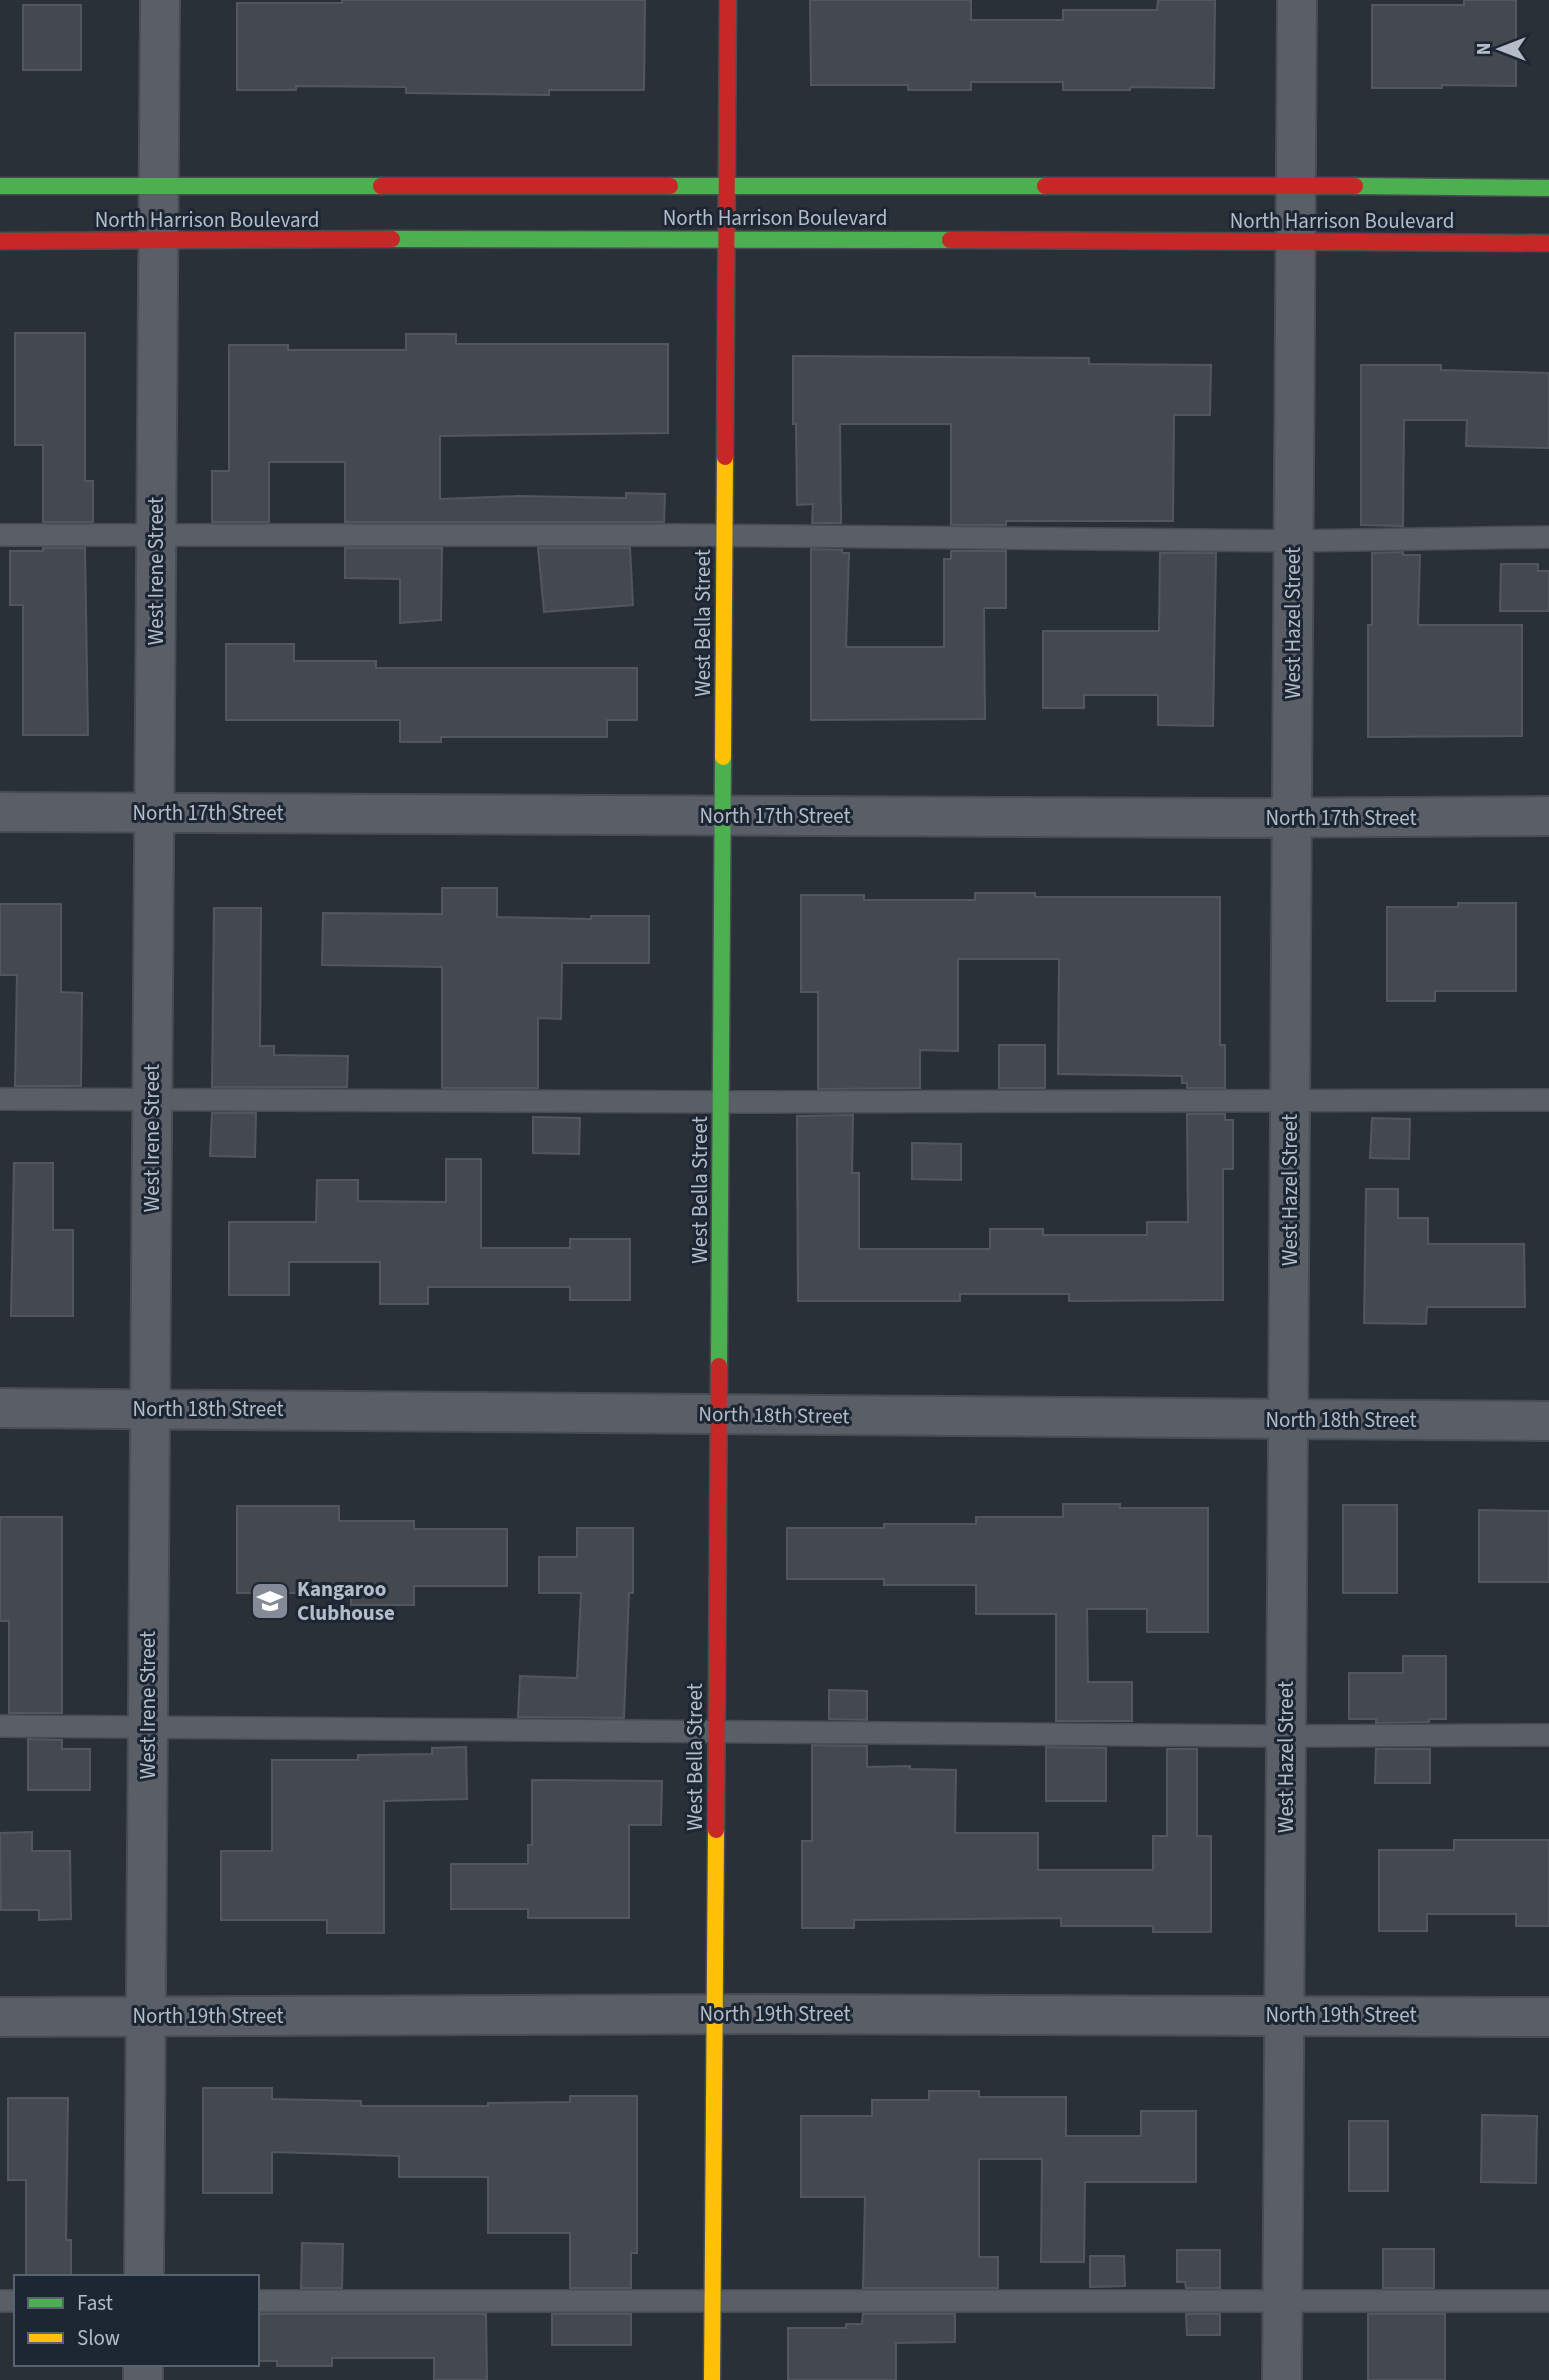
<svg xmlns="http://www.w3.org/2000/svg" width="1549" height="2380" font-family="'Source Sans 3',sans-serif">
<rect width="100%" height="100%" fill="#2a3038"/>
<path fill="#444950" stroke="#52575f" stroke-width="2" d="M 342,0 L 645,0 L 644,90 L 549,90 L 549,95 L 406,93 L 406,87 L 296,86 L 296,90 L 237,90 L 237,3 L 342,3 Z
M 810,0 L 971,0 L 971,20 L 1063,20 L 1063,10 L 1157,10 L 1158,0 L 1215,0 L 1214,88 L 1130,87 L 1130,90 L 1063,90 L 1063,82 L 971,82 L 971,90 L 908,90 L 908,85 L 811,85 Z
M 1464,0 L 1516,0 L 1516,86 L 1442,85 L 1442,88 L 1372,88 L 1372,5 L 1464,5 Z
M 23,5 L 81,5 L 81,70 L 23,70 Z
M 15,333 L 85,333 L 85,481 L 93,481 L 93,522 L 43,522 L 43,445 L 15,445 Z
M 406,334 L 456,334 L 456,344 L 668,344 L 668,433 L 440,436 L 440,499 L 520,496 L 626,498 L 626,493 L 665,494 L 664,522 L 345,522 L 345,462 L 269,462 L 269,522 L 212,522 L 212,471 L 229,471 L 229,345 L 288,345 L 288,350 L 406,350 Z
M 793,356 L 1089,358 L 1089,364 L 1211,365 L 1210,415 L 1174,415 L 1173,521 L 1006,521 L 1006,525 L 951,525 L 951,424 L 840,424 L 841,523 L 812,523 L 813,504 L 797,505 L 796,424 L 793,424 Z
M 1361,365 L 1441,365 L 1441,370 L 1549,373 L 1549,448 L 1466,446 L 1467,420 L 1404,420 L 1403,526 L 1361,525 Z
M 43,548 L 85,548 L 88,735 L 23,735 L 23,605 L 10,605 L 10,551 L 43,551 Z
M 345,548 L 442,548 L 441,620 L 400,623 L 400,579 L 345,578 Z
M 538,548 L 630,548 L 633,605 L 544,612 Z
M 811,549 L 842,550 L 842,553 L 849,553 L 846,647 L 944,647 L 944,559 L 951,559 L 951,551 L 1006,551 L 1006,608 L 984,608 L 985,719 L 811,720 Z
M 1403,552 L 1403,555 L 1420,555 L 1418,625 L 1522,625 L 1522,736 L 1368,737 L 1368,625 L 1372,625 L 1372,553 Z
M 1160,553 L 1216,553 L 1213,726 L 1158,725 L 1158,695 L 1084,695 L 1084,708 L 1043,708 L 1043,631 L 1159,631 Z
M 1501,564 L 1538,564 L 1538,571 L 1549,571 L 1549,611 L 1500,611 Z
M 226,644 L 294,644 L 294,661 L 376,661 L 376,668 L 637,668 L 637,720 L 607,720 L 607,737 L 441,737 L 441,742 L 400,742 L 400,720 L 226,720 Z
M 442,888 L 497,888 L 497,917 L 591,919 L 591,916 L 649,916 L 649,963 L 562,963 L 561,1019 L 538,1018 L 538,1088 L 442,1088 L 442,967 L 322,965 L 323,913 L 442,914 Z
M 975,893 L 1035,893 L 1035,897 L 1220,897 L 1220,1045 L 1225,1045 L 1225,1088 L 1187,1088 L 1187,1083 L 1182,1083 L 1182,1076 L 1058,1074 L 1059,959 L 958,959 L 958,1051 L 920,1050 L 920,1088 L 818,1089 L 818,992 L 801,992 L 801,895 L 864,895 L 864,900 L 975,900 Z
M 1458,903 L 1516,903 L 1516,991 L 1435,991 L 1435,1001 L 1387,1001 L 1387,907 L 1458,907 Z
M 0,904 L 61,904 L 61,992 L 82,993 L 81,1086 L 15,1086 L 17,975 L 0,975 Z
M 214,908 L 261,908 L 260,1046 L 274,1046 L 274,1055 L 348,1056 L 347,1087 L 212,1087 Z
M 999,1045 L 1045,1045 L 1045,1088 L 999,1088 Z
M 212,1113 L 256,1113 L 255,1157 L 210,1156 Z
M 1187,1114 L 1225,1114 L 1225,1120 L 1233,1120 L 1233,1169 L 1223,1169 L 1223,1300 L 1069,1301 L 1069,1294 L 960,1294 L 960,1301 L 798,1301 L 797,1116 L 853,1115 L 852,1173 L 859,1173 L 859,1249 L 990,1249 L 990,1229 L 1043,1229 L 1043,1235 L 1147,1235 L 1147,1222 L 1188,1222 Z
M 533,1117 L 580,1118 L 579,1154 L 533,1153 Z
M 1372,1118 L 1410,1119 L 1409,1159 L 1370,1158 Z
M 912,1143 L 961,1144 L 961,1180 L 912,1179 Z
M 446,1159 L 481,1159 L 481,1248 L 570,1248 L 570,1239 L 630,1239 L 630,1300 L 570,1300 L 570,1287 L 428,1287 L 428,1304 L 380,1304 L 380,1262 L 289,1262 L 289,1295 L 229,1295 L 229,1222 L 316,1222 L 317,1180 L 358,1180 L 358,1201 L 446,1202 Z
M 14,1163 L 53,1163 L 53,1230 L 73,1230 L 73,1316 L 11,1316 Z
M 1366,1189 L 1398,1189 L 1398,1218 L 1428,1218 L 1428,1244 L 1524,1244 L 1525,1307 L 1427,1307 L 1426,1324 L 1364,1323 Z
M 1063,1504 L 1120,1504 L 1120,1508 L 1208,1508 L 1208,1632 L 1147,1632 L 1147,1609 L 1087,1609 L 1088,1682 L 1132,1682 L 1132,1721 L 1056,1721 L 1056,1614 L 976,1614 L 976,1585 L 884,1585 L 884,1579 L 787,1579 L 787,1528 L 884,1528 L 884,1524 L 976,1524 L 976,1517 L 1063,1517 Z
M 1343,1505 L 1397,1505 L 1397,1593 L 1343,1593 Z
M 237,1506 L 339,1506 L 339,1521 L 414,1521 L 414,1529 L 507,1529 L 507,1586 L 414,1586 L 414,1605 L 351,1605 L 351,1593 L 237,1593 Z
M 1479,1510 L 1549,1511 L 1549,1582 L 1479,1582 Z
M 0,1517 L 62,1517 L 62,1713 L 9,1713 L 9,1621 L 0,1621 Z
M 577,1528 L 633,1528 L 633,1593 L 629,1593 L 624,1718 L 518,1717 L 520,1676 L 577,1678 L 581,1593 L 539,1593 L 539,1557 L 577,1557 Z
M 1403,1656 L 1446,1656 L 1446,1719 L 1429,1719 L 1429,1722 L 1376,1723 L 1376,1719 L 1349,1719 L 1349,1673 L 1403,1673 Z
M 829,1690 L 867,1691 L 867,1720 L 829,1719 Z
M 28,1739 L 62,1740 L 62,1749 L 90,1749 L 90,1790 L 28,1790 Z
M 812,1745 L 867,1746 L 867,1767 L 910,1766 L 910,1769 L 956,1770 L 955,1833 L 1038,1833 L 1038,1870 L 1153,1870 L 1153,1836 L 1167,1836 L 1167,1749 L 1197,1749 L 1197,1836 L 1211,1836 L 1211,1932 L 1153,1932 L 1153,1926 L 1061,1926 L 1061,1918 L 854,1920 L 854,1928 L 802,1928 L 802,1841 L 812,1841 Z
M 466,1747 L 467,1799 L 384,1801 L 384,1933 L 327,1933 L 327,1920 L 221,1920 L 221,1851 L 272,1851 L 272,1760 L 358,1760 L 358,1755 L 432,1754 L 432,1748 Z
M 1046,1747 L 1106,1748 L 1106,1801 L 1046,1801 Z
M 1376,1749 L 1430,1749 L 1430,1783 L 1375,1783 Z
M 532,1780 L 662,1781 L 661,1825 L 629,1825 L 629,1918 L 528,1918 L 528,1909 L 451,1909 L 451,1864 L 528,1864 L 528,1845 L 532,1845 Z
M 32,1832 L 32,1851 L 70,1851 L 71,1919 L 39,1920 L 39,1910 L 1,1910 L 0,1833 Z
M 1454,1840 L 1549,1840 L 1549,1926 L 1516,1926 L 1516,1914 L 1427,1914 L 1427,1931 L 1379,1931 L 1379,1850 L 1454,1850 Z
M 203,2088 L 272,2088 L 272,2099 L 361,2101 L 361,2106 L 488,2106 L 488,2103 L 570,2102 L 570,2096 L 637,2096 L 637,2253 L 631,2253 L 631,2288 L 570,2288 L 570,2233 L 488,2233 L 488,2177 L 399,2177 L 399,2156 L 272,2152 L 272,2193 L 203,2193 Z
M 929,2091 L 979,2091 L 979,2097 L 1066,2097 L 1066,2136 L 1141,2136 L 1141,2111 L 1196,2111 L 1196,2182 L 1085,2182 L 1084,2262 L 1041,2262 L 1042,2159 L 979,2159 L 979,2257 L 998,2257 L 998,2288 L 863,2288 L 865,2197 L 801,2197 L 801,2116 L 872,2116 L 872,2100 L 929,2100 Z
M 8,2098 L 68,2098 L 66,2240 L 71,2240 L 71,2277 L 26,2277 L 26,2180 L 8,2180 Z
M 1482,2115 L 1537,2116 L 1536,2183 L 1481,2182 Z
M 1349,2121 L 1388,2121 L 1388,2191 L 1349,2191 Z
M 302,2243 L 343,2244 L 342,2288 L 301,2288 Z
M 1383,2249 L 1434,2249 L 1434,2288 L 1383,2288 Z
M 1177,2250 L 1220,2250 L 1220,2288 L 1186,2288 L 1185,2282 L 1177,2282 Z
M 1090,2256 L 1124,2256 L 1125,2286 L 1090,2287 Z
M 257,2314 L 486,2314 L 487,2380 L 434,2380 L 434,2358 L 332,2358 L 332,2366 L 277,2366 L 277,2361 L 257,2361 Z
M 552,2314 L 631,2314 L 631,2345 L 552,2345 Z
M 863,2314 L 955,2314 L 955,2342 L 896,2343 L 896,2380 L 788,2380 L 788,2328 L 846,2328 L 846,2324 L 862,2324 Z
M 1186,2314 L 1220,2314 L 1220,2335 L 1187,2335 Z
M 1368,2314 L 1445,2314 L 1445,2380 L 1368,2380 Z"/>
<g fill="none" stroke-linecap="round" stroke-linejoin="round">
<g stroke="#484c53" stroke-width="24">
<path id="lane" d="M 0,535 L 681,535 L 1294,541 L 1549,537
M 0,1099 L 721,1102 L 1549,1100
M 0,1726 L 1287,1736 L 1549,1735
M 0,2301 L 16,2301
M 257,2301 L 1549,2301"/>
</g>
<g stroke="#484c53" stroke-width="42">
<path id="street" d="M 0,812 L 1248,818 L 1549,816
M 0,1408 L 1549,1421
M 0,2017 L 762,2014 L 1549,2017
M 144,2277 L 160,0
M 143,2380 L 143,2364
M 1282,2380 L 1297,0"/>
</g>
<g stroke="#484c53" stroke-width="19">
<path id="fast" d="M 0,186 L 381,186
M 670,186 L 1045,186
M 1355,186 L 1549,188
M 392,239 L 950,240
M 719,1366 L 723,757"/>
</g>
<g stroke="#484c53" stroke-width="19">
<path id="slow" d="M 723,757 L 725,457
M 712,2380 L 716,1830"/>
</g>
<g stroke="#484c53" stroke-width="19">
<path id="jam" d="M 381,186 L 670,186
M 1045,186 L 1355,186
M 950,240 L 1549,243
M 0,241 L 392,239
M 725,457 L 728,0
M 716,1830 L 719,1366"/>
</g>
<use href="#lane" stroke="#5a5e66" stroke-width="21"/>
<use href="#street" stroke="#5a5e66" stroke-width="38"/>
<use href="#fast" stroke="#4caf50" stroke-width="16"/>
<use href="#slow" stroke="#ffc107" stroke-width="16"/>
<use href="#jam" stroke="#c62828" stroke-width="16"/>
</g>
<defs>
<g id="school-square" transform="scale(2.0125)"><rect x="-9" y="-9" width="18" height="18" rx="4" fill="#848b96" stroke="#1d2633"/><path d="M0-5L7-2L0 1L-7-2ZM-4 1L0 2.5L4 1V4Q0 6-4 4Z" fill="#fff"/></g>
</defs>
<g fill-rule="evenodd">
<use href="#school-square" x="270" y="1601"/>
</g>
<g text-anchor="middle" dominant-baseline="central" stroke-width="6" stroke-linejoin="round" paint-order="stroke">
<g font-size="21" fill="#b4bcc9" stroke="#1d2633">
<text x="775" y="218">North Harrison Boulevard</text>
<text x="207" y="220">North Harrison Boulevard</text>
<text x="1342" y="221">North Harrison Boulevard</text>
<text transform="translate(156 571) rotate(-90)">West Irene Street</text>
<text transform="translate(703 623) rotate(-90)">West Bella Street</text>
<text transform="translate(1293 623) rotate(-90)">West Hazel Street</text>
<text x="208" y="813">North 17th Street</text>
<text x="775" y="816">North 17th Street</text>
<text x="1341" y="818">North 17th Street</text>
<text transform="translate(152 1138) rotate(-90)">West Irene Street</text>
<text transform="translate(700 1190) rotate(-90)">West Bella Street</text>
<text transform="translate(1290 1190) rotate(-90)">West Hazel Street</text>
<text x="208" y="1409">North 18th Street</text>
<text transform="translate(774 1415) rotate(1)">North 18th Street</text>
<text x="1341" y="1420">North 18th Street</text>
<text transform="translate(148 1705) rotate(-90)">West Irene Street</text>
<text transform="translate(695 1757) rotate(-90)">West Bella Street</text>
<text transform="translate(1286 1757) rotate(-90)">West Hazel Street</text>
<text x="775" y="2014">North 19th Street</text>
<text x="1341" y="2015">North 19th Street</text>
<text x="208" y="2016">North 19th Street</text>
</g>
<g font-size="21" font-weight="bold" fill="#b4bcc9" stroke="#1d2633" text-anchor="start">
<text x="297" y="1589">Kangaroo<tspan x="297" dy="24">Clubhouse</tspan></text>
</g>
</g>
<rect x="14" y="2275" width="245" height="91" fill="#1d2633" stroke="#59626f" stroke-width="2"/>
<rect x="28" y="2298" width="35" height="10" fill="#4caf50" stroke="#59626f" stroke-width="2"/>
<text x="77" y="2310" font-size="21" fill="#b4bcc9">Fast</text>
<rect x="28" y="2333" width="35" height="10" fill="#ffc107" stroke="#59626f" stroke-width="2"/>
<text x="77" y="2345" font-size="21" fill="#b4bcc9">Slow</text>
<g transform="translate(1500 49) rotate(270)" stroke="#1d2633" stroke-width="5" paint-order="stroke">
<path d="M0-5L12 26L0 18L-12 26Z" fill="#b4bcc9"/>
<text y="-10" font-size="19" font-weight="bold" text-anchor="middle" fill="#b4bcc9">N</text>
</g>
</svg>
